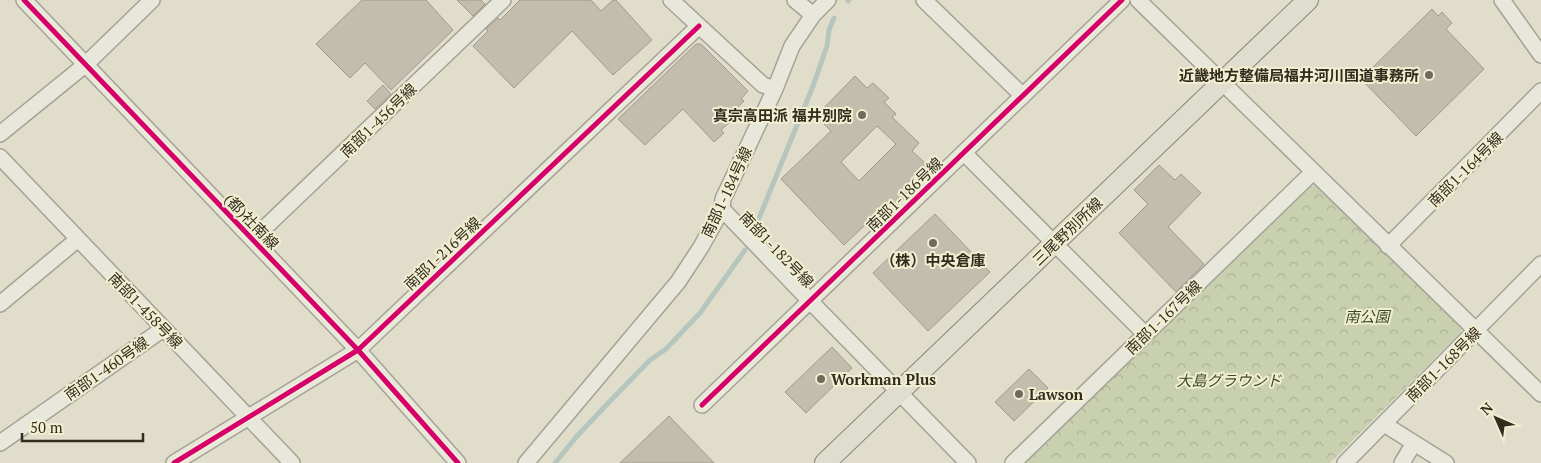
<svg xmlns="http://www.w3.org/2000/svg" width="1541" height="463" font-family="'PT Serif','Noto Sans JP',serif">
<defs>
<pattern id="park-crowns" width="20" height="18" patternUnits="userSpaceOnUse" patternTransform="scale(1.25)"><rect width="20" height="18" fill="#c9d0af"/><path d="M2 6a3 3 0 1 1 6 0M12 15a3 3 0 1 1 6 0" fill="none" stroke="#adb396"/></pattern>
</defs>
<rect width="100%" height="100%" fill="#e0decb"/>
<path fill="url(#park-crowns)" d="M 1311,186 L 1318,186 L 1461,326 L 1461,332 L 1330,463 L 1022,463 Z"/>
<g fill="none" stroke-linecap="round" stroke-linejoin="round">
<path stroke="#b6c6be" stroke-width="5" d="M 848,1 L 849,0
M 755,228 L 813,86 L 827,46 L 829,30 L 834,18
M 555,463 L 577,436 L 614,397 L 650,360 L 666,349 L 700,313 L 745,250"/>
</g>
<path fill="#c3bdad" stroke="#9f9a8b" fill-rule="evenodd" d="M 362,0 L 426,0 L 453,30 L 391,90 L 365,63 L 350,78 L 316,44 Z
M 457,0 L 481,0 L 485,4 L 473,16 Z
M 520,0 L 591,0 L 601,11 L 613,0 L 616,0 L 652,40 L 613,75 L 572,31 L 514,88 L 473,46 L 488,31 L 486,29 L 498,18 L 500,20 Z
M 1432,9 L 1438,16 L 1442,12 L 1452,23 L 1446,29 L 1484,69 L 1416,136 L 1361,79 Z
M 696,44 L 701,44 L 748,91 L 741,99 L 744,101 L 735,110 L 736,112 L 728,120 L 730,122 L 721,130 L 724,133 L 714,142 L 683,109 L 645,145 L 618,119 Z
M 855,76 L 867,88 L 873,83 L 889,98 L 884,102 L 896,114 L 892,117 L 919,143 L 912,151 L 926,164 L 903,187 L 908,192 L 893,206 L 889,202 L 844,245 L 781,179 L 831,131 L 816,116 ZM 877,126 L 896,144 L 859,181 L 841,162 Z
M 383,85 L 391,94 L 375,109 L 367,101 Z
M 1159,165 L 1175,180 L 1181,174 L 1201,193 L 1168,227 L 1204,264 L 1176,292 L 1119,233 L 1148,204 L 1134,190 Z
M 935,214 L 990,272 L 928,331 L 873,273 Z
M 832,347 L 852,368 L 806,413 L 785,392 Z
M 1029,369 L 1048,388 L 1014,421 L 995,402 Z
M 669,416 L 714,463 L 620,463 Z"/>
<g fill="none" stroke-linecap="round" stroke-linejoin="round">
<g stroke="#a5a295" stroke-width="18">
<path id="minor" d="M 24,0 L 358,350 L 458,463
M 671,0 L 763,85 L 775,89
M 795,0 L 813,15
M 924,0 L 1023,96
M 1138,0 L 1541,394
M 1502,0 L 1541,55
M 0,134 L 85,65 L 152,0
M 964,153 L 1145,334
M 0,157 L 292,463
M 722,209 L 810,301 L 968,463
M 253,239 L 503,0
M 1388,246 L 1541,91
M 0,304 L 78,239
M 702,405 L 1122,0
M 1384,424 L 1446,463
M 0,443 L 163,329
M 174,463 L 358,350 L 699,26
M 526,463 L 678,282 L 701,247 L 722,209 L 723,199 L 775,89 L 792,46 L 813,15 L 828,0
M 1013,463 L 1313,172
M 1345,463 L 1541,264
M 1402,463 L 1414,443"/>
</g>
<g stroke="#8b887b" stroke-width="22">
<path id="major" d="M 825,463 L 1308,0"/>
</g>
<use href="#minor" stroke="#e8e7dc" stroke-width="15"/>
<use href="#major" stroke="#dfdece" stroke-width="20"/>
<g stroke="#f1eed1" stroke-width="8">
<path id="cycleway" d="M 24,0 L 358,350 L 458,463
M 702,405 L 1122,0
M 174,463 L 358,350 L 699,26"/>
</g>
<use href="#cycleway" stroke="#d6006c" stroke-width="5"/>
</g>
<g fill="#6f6a5b" stroke="#f1eed1" stroke-width="2">
<circle cx="1429" cy="75" r="5"/>
<circle cx="862" cy="115" r="5"/>
<circle cx="933" cy="243" r="5"/>
<circle cx="821" cy="379" r="5"/>
<circle cx="1019" cy="394" r="5"/>
</g>
<g text-anchor="middle" dominant-baseline="central" stroke-width="4" stroke-linejoin="round" paint-order="stroke">
<g font-size="15" font-weight="bold" fill="#322c1e" stroke="#f1eed1" text-anchor="end">
<text x="1419" y="75">近畿地方整備局福井河川国道事務所</text>
<text x="852" y="115">真宗高田派 福井別院</text>
<text x="933" y="260" text-anchor="middle">（株）中央倉庫</text>
<text x="831" y="379" text-anchor="start">Workman Plus</text>
<text x="1029" y="394" text-anchor="start">Lawson</text>
</g>
<g font-size="15" fill="#322c1e" stroke="#f1eed1">
<text transform="translate(378 120) rotate(-44)">南部1-456号線</text>
<text transform="translate(1465 169) rotate(-45)">南部1-164号線</text>
<text transform="translate(726 192) rotate(-65)">南部1-184号線</text>
<text transform="translate(904 194) rotate(-44)">南部1-186号線</text>
<text transform="translate(252 221) rotate(46)">(都)社南線</text>
<text transform="translate(1067 231) rotate(-44)">三尾野別所線</text>
<text transform="translate(777 249) rotate(46)">南部1-182号線</text>
<text transform="translate(442 253) rotate(-43)">南部1-216号線</text>
<text transform="translate(146 310) rotate(46)">南部1-458号線</text>
<text transform="translate(1163 317) rotate(-44)">南部1-167号線</text>
<text transform="translate(1443 364) rotate(-45)">南部1-168号線</text>
<text transform="translate(106 368) rotate(-35)">南部1-460号線</text>
</g>
<g font-size="15" font-style="italic" fill="#3c4c27" stroke="#f1eed1">
<text x="1367" y="316">南公園</text>
<text x="1229" y="380">大島グラウンド</text>
</g>
</g>
<g transform="translate(1496 418) rotate(315)" stroke="#f1eed1" stroke-width="4" paint-order="stroke">
<path d="M0-4L9 19L0 12L-9 19Z" fill="#322c1e"/>
<text y="-8" font-size="14" font-weight="bold" text-anchor="middle" fill="#322c1e">N</text>
</g>
<path d="M22 433v8h121v-8" fill="none" stroke="#322c1e" stroke-width="2.5"/>
<text x="30" y="433" font-size="15" fill="#322c1e" stroke="#f1eed1" stroke-width="4" paint-order="stroke">50 m</text>
</svg>
